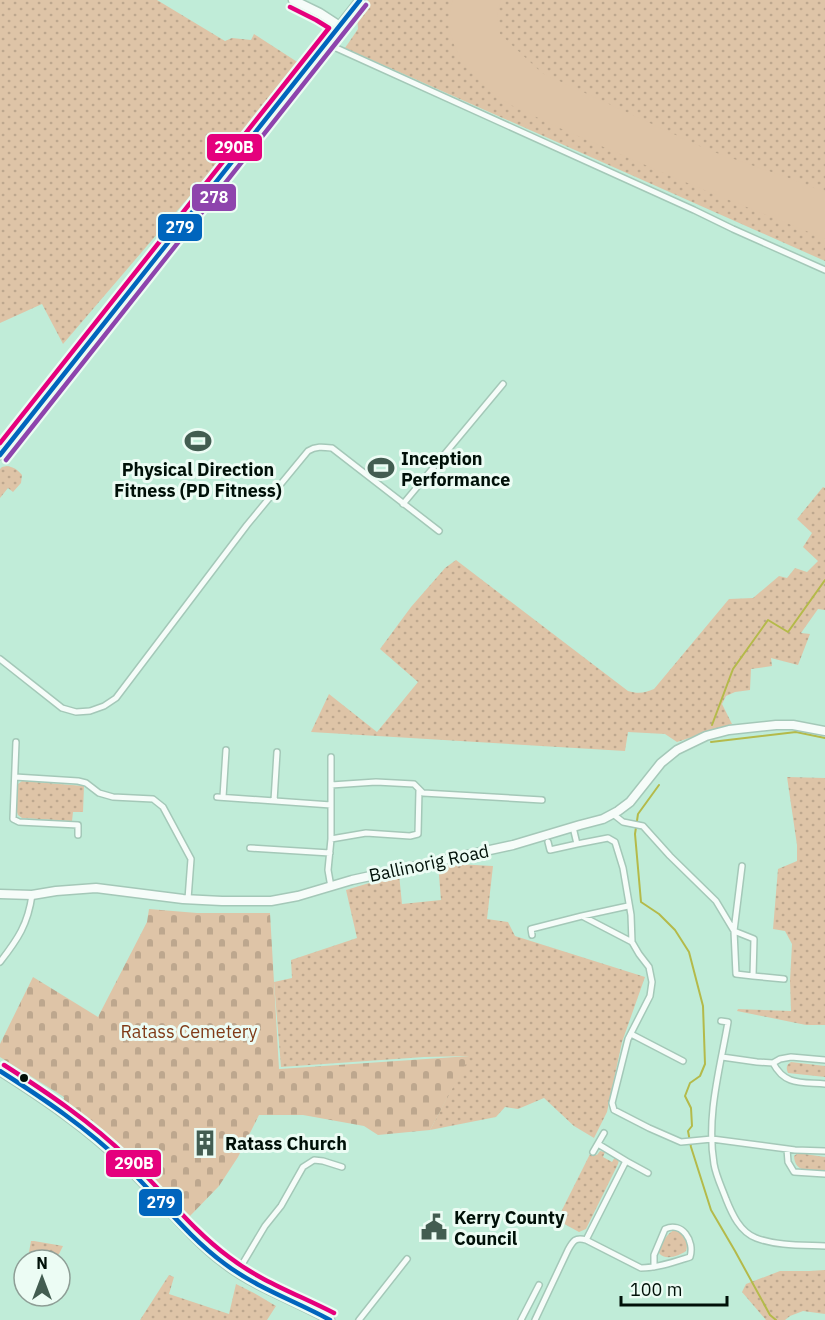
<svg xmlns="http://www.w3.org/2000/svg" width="825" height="1320" font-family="'IBM Plex Sans',sans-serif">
<defs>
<pattern id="grass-dots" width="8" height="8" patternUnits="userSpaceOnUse" patternTransform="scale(1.5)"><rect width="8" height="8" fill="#dec4a7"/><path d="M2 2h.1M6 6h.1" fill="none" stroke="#bda78e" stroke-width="1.8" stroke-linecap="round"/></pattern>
<pattern id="cemetery-stones" width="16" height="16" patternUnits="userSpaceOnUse" patternTransform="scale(1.5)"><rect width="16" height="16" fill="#dec4a7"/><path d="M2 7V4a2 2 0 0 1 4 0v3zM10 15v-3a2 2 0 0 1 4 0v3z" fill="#bda78e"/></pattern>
</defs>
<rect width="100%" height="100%" fill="#c0ecd8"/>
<path fill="url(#grass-dots)" d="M 0,0 L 157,0 L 225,41 L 232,38 L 251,40 L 254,34 L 302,65 L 63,344 L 42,304 L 0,323 Z
M 368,0 L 825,0 L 825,261 L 345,48 L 358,29 L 357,15 Z
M 7,466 C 14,467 18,470 22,475 L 21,483 L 13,492 L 8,488 L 0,498 L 0,469 L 2,467 Z
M 823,487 L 825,488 L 825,610 L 818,609 L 801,633 L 810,634 L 798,665 L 771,658 L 772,666 L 751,669 L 750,690 L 735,692 L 726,696 L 722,704 L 732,724 L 677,742 L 665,734 L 628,732 L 625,751 L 311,732 L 329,694 L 377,732 L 418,682 L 380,649 L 411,607 L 445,568 L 456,560 L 628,691 C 638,694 645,693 654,689 L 729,599 L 753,598 L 779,576 L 787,578 L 795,568 L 807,572 L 818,561 L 803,547 L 812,533 L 797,519 Z
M 787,777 L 825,778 L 825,1025 L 806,1025 L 737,1011 L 738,1009 L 791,1011 L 790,981 L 792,944 L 785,931 L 773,929 L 778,869 L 797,861 L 797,845 Z
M 22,781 L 84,786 L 83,812 L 73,812 L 72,821 L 22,818 L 18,815 L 16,809 L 18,784 Z
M 438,863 L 493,866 L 487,919 L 508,922 L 515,936 L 645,977 L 622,1042 L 607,1112 L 594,1138 L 574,1126 L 544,1098 L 518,1109 L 505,1107 L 496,1117 L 430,1130 L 469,1056 L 424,1057 L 281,1067 L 274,982 L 292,978 L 291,960 L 357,938 L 346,890 L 399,874 L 402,904 L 441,900 Z
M 791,1062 L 825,1066 L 825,1077 L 788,1073 C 786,1068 786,1065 791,1062 Z
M 600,1151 L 605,1152 L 603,1157 L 612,1162 L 615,1157 L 619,1160 L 618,1164 L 586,1229 L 579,1232 L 557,1220 L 591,1152 L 597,1155 Z
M 798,1153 L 825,1157 L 825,1171 C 811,1170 795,1174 794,1156 Z
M 676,1229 C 684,1233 689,1243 686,1251 C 679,1256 665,1261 659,1253 C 661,1243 667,1233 676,1229 Z
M 31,1241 L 34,1241 L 63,1246 L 59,1254 L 53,1257 L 29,1252 Z
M 825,1270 L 825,1314 L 803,1311 L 790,1316 L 785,1320 L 766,1320 L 742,1292 L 746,1284 L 780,1271 L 809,1271 Z
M 169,1275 L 174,1277 L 169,1294 L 229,1314 L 236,1284 L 254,1293 L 276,1306 L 267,1320 L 140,1320 Z"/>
<path fill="url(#cemetery-stones)" d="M 149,909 L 197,913 L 270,913 L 279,1069 L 470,1056 L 430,1130 L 378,1135 L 364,1126 L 303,1115 L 259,1115 L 238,1157 L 219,1186 L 190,1216 L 130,1158 L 95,1127 L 63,1103 L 64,1097 L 0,1057 L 0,1044 L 33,977 L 98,1017 L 147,922 Z"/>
<path fill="#dec4a7" d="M 453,0 L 501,0 L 497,15 L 500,34 L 542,73 L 708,150 L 786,177 L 825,192 L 825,239 C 798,227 771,217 744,206 C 693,186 643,164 592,142 C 571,133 550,124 530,114 C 520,109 509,105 501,99 C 469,76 439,41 453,0 Z"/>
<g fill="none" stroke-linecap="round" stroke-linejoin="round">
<path stroke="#b4ba4a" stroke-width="2" d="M 712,725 L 733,669 L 768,620 L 788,632 L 825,580
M 711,742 L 796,732 L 825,738
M 659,785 L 638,814 L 635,834 L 641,902 L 659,914 L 675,930 L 689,952 L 703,1006 L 705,1064 L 700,1076 L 690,1083 L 685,1096 L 691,1108 L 692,1126 L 688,1131 L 691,1147 L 711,1210 L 735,1251 L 770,1315 L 776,1320"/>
<g stroke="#a4c8b8" stroke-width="8">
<path id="street" d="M 327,42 L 334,47 L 694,210 L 733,229 L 825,270
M 403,504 L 503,384
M 0,659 L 62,708 L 76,712 L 90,711 L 104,706 L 116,698 L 247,525 L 308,451 C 316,446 323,447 332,448 L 439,531
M 16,742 L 13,819 L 19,822 L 78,825 L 78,835
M 331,757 L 331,839 L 328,870 L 331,887
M 15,777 L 78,781 L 86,783 L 99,793 L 113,797 L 153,799 L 163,807 L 191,859 L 188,899
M 331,785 L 376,782 L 414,784 L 423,793 L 542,800
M 217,797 L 331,805
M 223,797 L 226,750
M 274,801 L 277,752
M 613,814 L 623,822 L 643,826 L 670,856 L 716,901 L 734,931 L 736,974 L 753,976 L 754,939 L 734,931 L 742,866
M 573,827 L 577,844 L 608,838 L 615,842 L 623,868 L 631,915 L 632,942 L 639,954 L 649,967 L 652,982 L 650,996 L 628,1039 L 612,1103 L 614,1110 L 649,1128 L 681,1142 L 712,1139 L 795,1150 L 825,1151
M 331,839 L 366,833 L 410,836 L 418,834 L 419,790
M 548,842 L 550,850 L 577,844
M 250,848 L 330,853
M 582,916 L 628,906
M 532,935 L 531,929 L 582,916 L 632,942
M 0,962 C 18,939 28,924 32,895
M 753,976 L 784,979
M 721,1021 L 728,1022 C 720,1069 706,1116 714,1164 C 716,1176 722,1188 726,1199 C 732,1214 740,1232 756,1238 C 777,1246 803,1245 825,1246
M 631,1034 L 683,1061
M 722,1057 L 757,1062 L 773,1063 L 780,1059 L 791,1057 L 825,1060
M 773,1063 C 785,1086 802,1082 825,1084
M 787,1149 L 788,1162 L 794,1172 L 825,1174
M 593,1152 L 604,1133
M 626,1161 L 648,1173
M 586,1240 L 626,1161 L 598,1144
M 237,1273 L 265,1226 L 281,1206 L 303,1167 L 314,1160 L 323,1161 L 342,1167
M 359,1320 L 407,1259
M 521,1320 L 539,1285
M 535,1320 L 568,1250 C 573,1241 575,1237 586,1240 L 641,1268 C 657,1268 674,1262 690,1257 C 695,1241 682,1221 665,1229 L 654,1255 L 654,1267"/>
</g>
<g stroke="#a4c8b8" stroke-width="11">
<path id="secondary" d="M 293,0 L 320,13 L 340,26
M 0,455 L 360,0
M 0,894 L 32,895 L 56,891 L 96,888 L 183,899 L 222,901 L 271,901 L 298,896 L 352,880 L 513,845 L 580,825 L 603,819 L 618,811 L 630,802 L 661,763 L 677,750 L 706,736 L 729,730 L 776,725 L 793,725 L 825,731
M 0,1071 C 44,1099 87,1128 124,1164 C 159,1197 187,1235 225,1264 C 257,1288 295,1300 330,1320"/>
</g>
<use href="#street" stroke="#f6fcf9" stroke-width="5"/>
<use href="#secondary" stroke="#f6fcf9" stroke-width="8"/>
<g stroke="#ecfcf4" stroke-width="9">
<path id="bus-1" d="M 0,455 L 360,0
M 0,1071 C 44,1099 87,1128 124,1164 C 158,1197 187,1236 225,1264 C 257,1288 295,1301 330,1320"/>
</g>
<g stroke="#ecfcf4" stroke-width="9">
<path id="bus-2" d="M 6,460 L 366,5"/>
</g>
<g stroke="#ecfcf4" stroke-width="9">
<path id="bus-3" d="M 0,443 L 329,28 L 316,20 L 290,7
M 4,1065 C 48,1093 91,1122 128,1158 C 162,1190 191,1229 229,1257 C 260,1281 299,1295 334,1313"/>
</g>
<use href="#bus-1" stroke="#0065bd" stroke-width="4.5"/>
<use href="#bus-2" stroke="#8e44ad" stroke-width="4.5"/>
<use href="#bus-3" stroke="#e5007d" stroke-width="4.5"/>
</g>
<defs>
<g id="stadium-bare" transform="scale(2.07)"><path d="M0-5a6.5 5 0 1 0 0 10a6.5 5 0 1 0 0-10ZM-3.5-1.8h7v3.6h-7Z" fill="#435d51" stroke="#ecfcf4" stroke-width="2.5" paint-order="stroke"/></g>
<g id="building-bare" transform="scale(2.07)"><path d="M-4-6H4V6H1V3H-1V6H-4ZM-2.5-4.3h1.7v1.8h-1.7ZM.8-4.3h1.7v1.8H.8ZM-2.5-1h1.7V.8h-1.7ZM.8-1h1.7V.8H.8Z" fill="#435d51" stroke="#ecfcf4" stroke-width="2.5" paint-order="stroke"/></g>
<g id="civic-bare" transform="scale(2.07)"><path d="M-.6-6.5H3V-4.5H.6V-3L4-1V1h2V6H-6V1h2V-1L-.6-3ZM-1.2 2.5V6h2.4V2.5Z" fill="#435d51" stroke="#ecfcf4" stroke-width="2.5" paint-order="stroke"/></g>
</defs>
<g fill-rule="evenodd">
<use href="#stadium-bare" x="198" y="441"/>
<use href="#stadium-bare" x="381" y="468"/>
<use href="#building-bare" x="205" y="1143"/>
<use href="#civic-bare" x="434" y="1227"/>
</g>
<circle fill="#001008" stroke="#ecfcf4" stroke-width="2" cx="24" cy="1078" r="5"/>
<g text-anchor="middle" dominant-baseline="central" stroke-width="6" stroke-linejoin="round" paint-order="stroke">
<g font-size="18" font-weight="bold" fill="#001008" stroke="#ecfcf4" text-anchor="start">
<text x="401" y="458">Inception<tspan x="401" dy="21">Performance</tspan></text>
<text x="198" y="469" text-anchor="middle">Physical Direction<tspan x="198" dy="21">Fitness (PD Fitness)</tspan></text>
<text x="225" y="1143">Ratass Church</text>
<text x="454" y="1217">Kerry County<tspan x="454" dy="21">Council</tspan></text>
</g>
<g font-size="18" fill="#001008" stroke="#ecfcf4">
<text transform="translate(429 863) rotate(-12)">Ballinorig Road</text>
</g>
<g font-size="18" fill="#803b18" stroke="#ecfcf4">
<text x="189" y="1031">Ratass Cemetery</text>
</g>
</g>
<g stroke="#ecfcf4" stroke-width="2">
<rect x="206" y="133" width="57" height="29" rx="6" fill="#e5007d"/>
<rect x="191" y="183" width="46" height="29" rx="6" fill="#8e44ad"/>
<rect x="157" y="213" width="46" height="29" rx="6" fill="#0065bd"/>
<rect x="105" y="1149" width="57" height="29" rx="6" fill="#e5007d"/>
<rect x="138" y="1188" width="45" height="29" rx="6" fill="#0065bd"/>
</g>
<g font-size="16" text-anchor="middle" font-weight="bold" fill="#fff">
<text x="234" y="153">290B</text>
<text x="214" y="203">278</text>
<text x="180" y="233">279</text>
<text x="134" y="1169">290B</text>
<text x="161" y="1208">279</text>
</g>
<g transform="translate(42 1278)"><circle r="28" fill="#ecfcf4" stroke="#8e9e96" stroke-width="1.5"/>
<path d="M0-4.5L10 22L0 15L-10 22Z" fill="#435d51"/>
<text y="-9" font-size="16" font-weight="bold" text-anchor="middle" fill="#001008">N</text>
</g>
<path d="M621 1296v9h106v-9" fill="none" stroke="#001008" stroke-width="3"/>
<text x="630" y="1296" font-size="18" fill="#001008" stroke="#ecfcf4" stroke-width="4.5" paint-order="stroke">100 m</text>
</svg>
